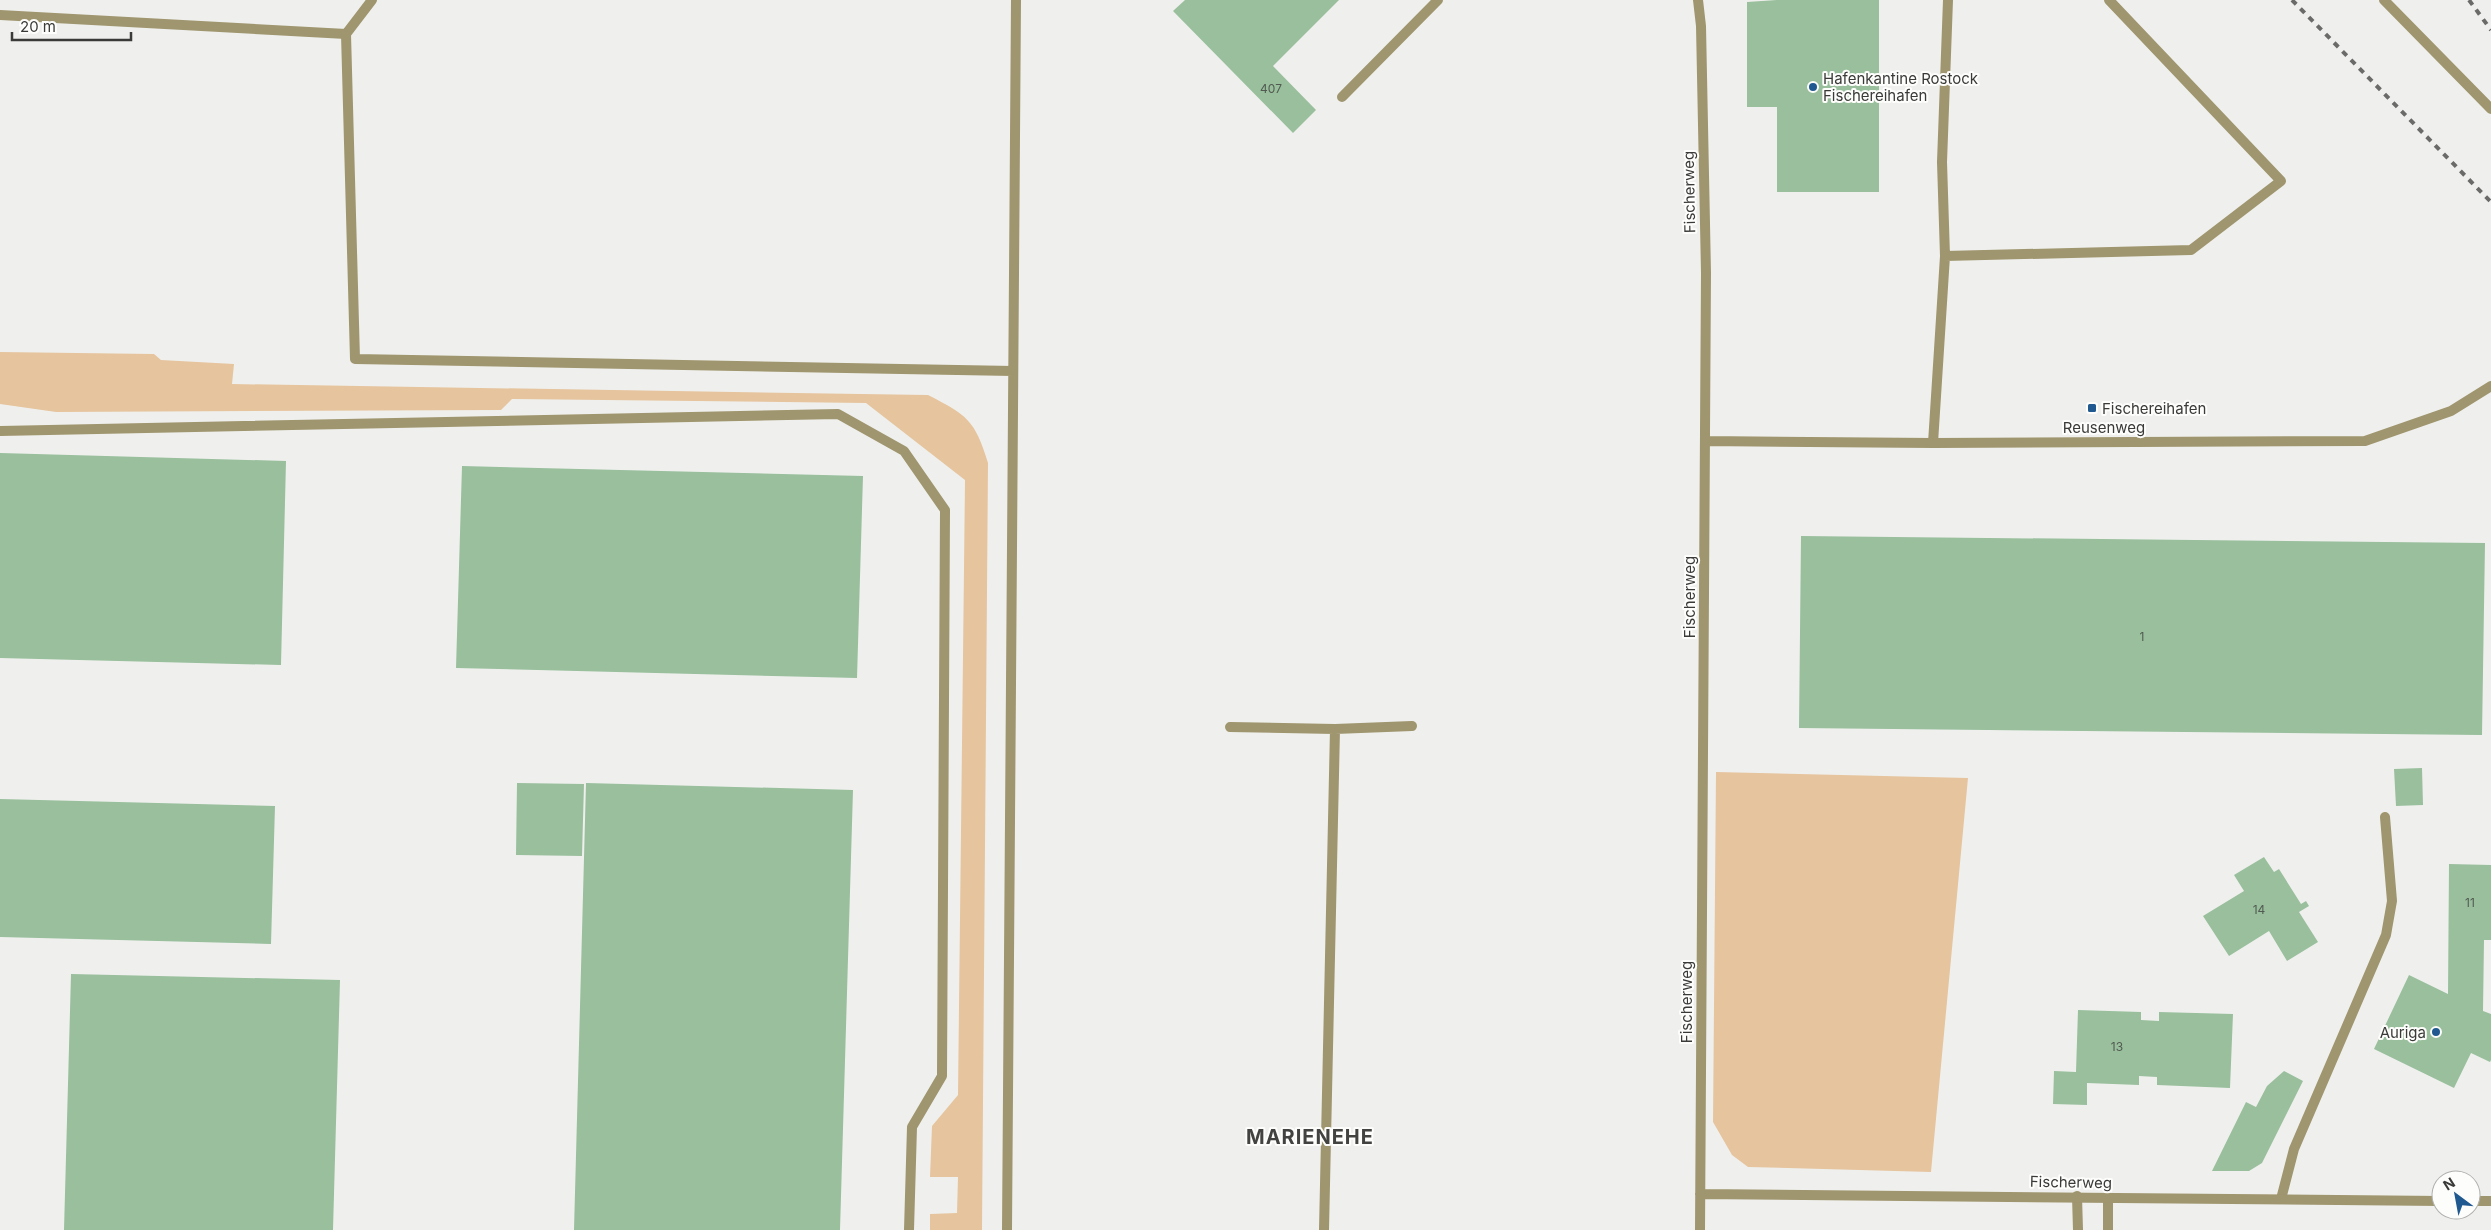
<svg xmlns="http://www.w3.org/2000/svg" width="2491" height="1230" font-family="Inter,sans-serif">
<rect width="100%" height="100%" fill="#eff0ed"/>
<path fill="#e6c49e" d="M 0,352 L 154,354 L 161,360 L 234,364 L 232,384 L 928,395 C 967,415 975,420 988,463 L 982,1230 L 930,1230 L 930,1214 L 957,1213 L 958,1177 L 930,1177 L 932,1126 L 958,1095 L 965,480 L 866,403 L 512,399 L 501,410 L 56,412 L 0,404 Z
M 1716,772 L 1968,778 L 1931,1172 L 1748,1167 L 1732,1155 L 1713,1122 Z"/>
<path fill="#99bf9d" d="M 1185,0 L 1339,0 L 1273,66 L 1316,110 L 1293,133 L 1173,11 Z
M 1777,0 L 1879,0 L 1879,192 L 1777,192 L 1777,107 L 1747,107 L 1747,2 Z
M 0,453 L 286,461 L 281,665 L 0,658 Z
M 462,466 L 863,476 L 857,678 L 456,668 Z
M 1801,536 L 2485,543 L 2482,735 L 1799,728 Z
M 2422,768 L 2423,805 L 2396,806 L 2394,769 Z
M 517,783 L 584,784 L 582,856 L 516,855 Z
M 586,783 L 853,790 L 840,1230 L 574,1230 Z
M 0,799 L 275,806 L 271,944 L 0,937 Z
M 2264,857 L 2274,872 L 2279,869 L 2301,904 L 2306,901 L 2309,906 L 2299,912 L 2318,942 L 2287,961 L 2269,931 L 2229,956 L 2203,916 L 2244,891 L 2234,875 Z
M 2449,864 L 2491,865 L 2491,940 L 2484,940 L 2483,1011 L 2491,1014 L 2491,1060 L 2490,1062 L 2471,1053 L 2454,1088 L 2374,1049 L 2409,975 L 2448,994 Z
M 71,974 L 340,980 L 333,1230 L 64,1230 Z
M 2078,1010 L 2141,1012 L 2141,1020 L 2159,1021 L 2159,1012 L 2233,1014 L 2230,1088 L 2157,1085 L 2157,1077 L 2139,1076 L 2139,1085 L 2087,1083 L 2087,1105 L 2053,1104 L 2054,1071 L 2076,1072 Z
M 2284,1071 L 2303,1081 L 2262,1163 L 2249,1171 L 2212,1171 L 2246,1102 L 2256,1107 L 2267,1086 Z"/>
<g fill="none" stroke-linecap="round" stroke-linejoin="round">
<path stroke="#9f956e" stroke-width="10" d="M 0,15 L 346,34 L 372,0
M 346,34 L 355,359 L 1013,371
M 1342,97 L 1438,0
M 1945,256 L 1942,162 L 1948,0
M 0,431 L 838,414 L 904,451 L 945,510 L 942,1076 L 912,1127 L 909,1230
M 1933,443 L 1945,256 L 2191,250 L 2281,181 L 2109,0
M 1230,727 L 1335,729 L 1324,1230
M 1335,729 L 1412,726
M 2077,1196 L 2078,1230
M 2281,1199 L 2294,1149 L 2386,935 L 2392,901 L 2385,817
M 1007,1230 L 1016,0
M 2108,1230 L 2108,1197"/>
<path stroke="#9f956e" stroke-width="10" d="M 1698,0 L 1701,26 L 1706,273 L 1700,1230
M 2384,0 L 2491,109
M 1705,441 L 1933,443 L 2365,441 L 2451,411 L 2491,386
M 1700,1194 L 2441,1201
M 2471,1201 L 2491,1201"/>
<path stroke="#6a6a69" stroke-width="4" stroke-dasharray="6 6" stroke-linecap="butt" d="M 2292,0 L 2491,202
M 2469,0 L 2491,30"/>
</g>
<g fill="#205890" stroke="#fdfefb" stroke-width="2">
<circle cx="1813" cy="87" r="5"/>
<rect x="2087" y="403" width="10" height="10" rx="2.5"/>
<circle cx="2436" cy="1032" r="5"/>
</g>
<g text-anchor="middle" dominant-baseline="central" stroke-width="4" stroke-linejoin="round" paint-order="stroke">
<g font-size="12" fill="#525b52">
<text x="1271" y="88">407</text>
<text x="2142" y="636">1</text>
<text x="2470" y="902">11</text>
<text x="2259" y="909">14</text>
<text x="2117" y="1046">13</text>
</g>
<g font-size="15" fill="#3a3a39" stroke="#fdfefb" text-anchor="start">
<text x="1823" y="78">Hafenkantine Rostock<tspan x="1823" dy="17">Fischereihafen</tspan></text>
<text x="2102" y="408">Fischereihafen</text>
<text x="2426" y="1032" text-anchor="end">Auriga</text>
</g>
<g font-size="15" fill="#3a3a39" stroke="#fdfefb">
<text transform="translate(1689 192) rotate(-91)">Fischerweg</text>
<text x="2104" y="427">Reusenweg</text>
<text transform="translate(1689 597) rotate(-90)">Fischerweg</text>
<text transform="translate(1686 1002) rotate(-90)">Fischerweg</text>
<text transform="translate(2071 1182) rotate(1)">Fischerweg</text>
</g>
<g font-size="20" font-weight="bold" letter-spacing="1" fill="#424240" stroke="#fdfefb">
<text x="1310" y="1137">MARIENEHE</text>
</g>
</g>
<g transform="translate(2456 1195) rotate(328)"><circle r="24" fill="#fdfefb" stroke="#afb0ad"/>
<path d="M0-4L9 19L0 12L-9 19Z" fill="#205890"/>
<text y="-8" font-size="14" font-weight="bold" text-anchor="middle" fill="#3a3a39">N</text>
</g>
<path d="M12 32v8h119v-8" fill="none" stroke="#3a3a39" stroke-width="2.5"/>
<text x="20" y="32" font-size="15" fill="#3a3a39" stroke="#fdfefb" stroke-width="4" paint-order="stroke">20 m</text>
</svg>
